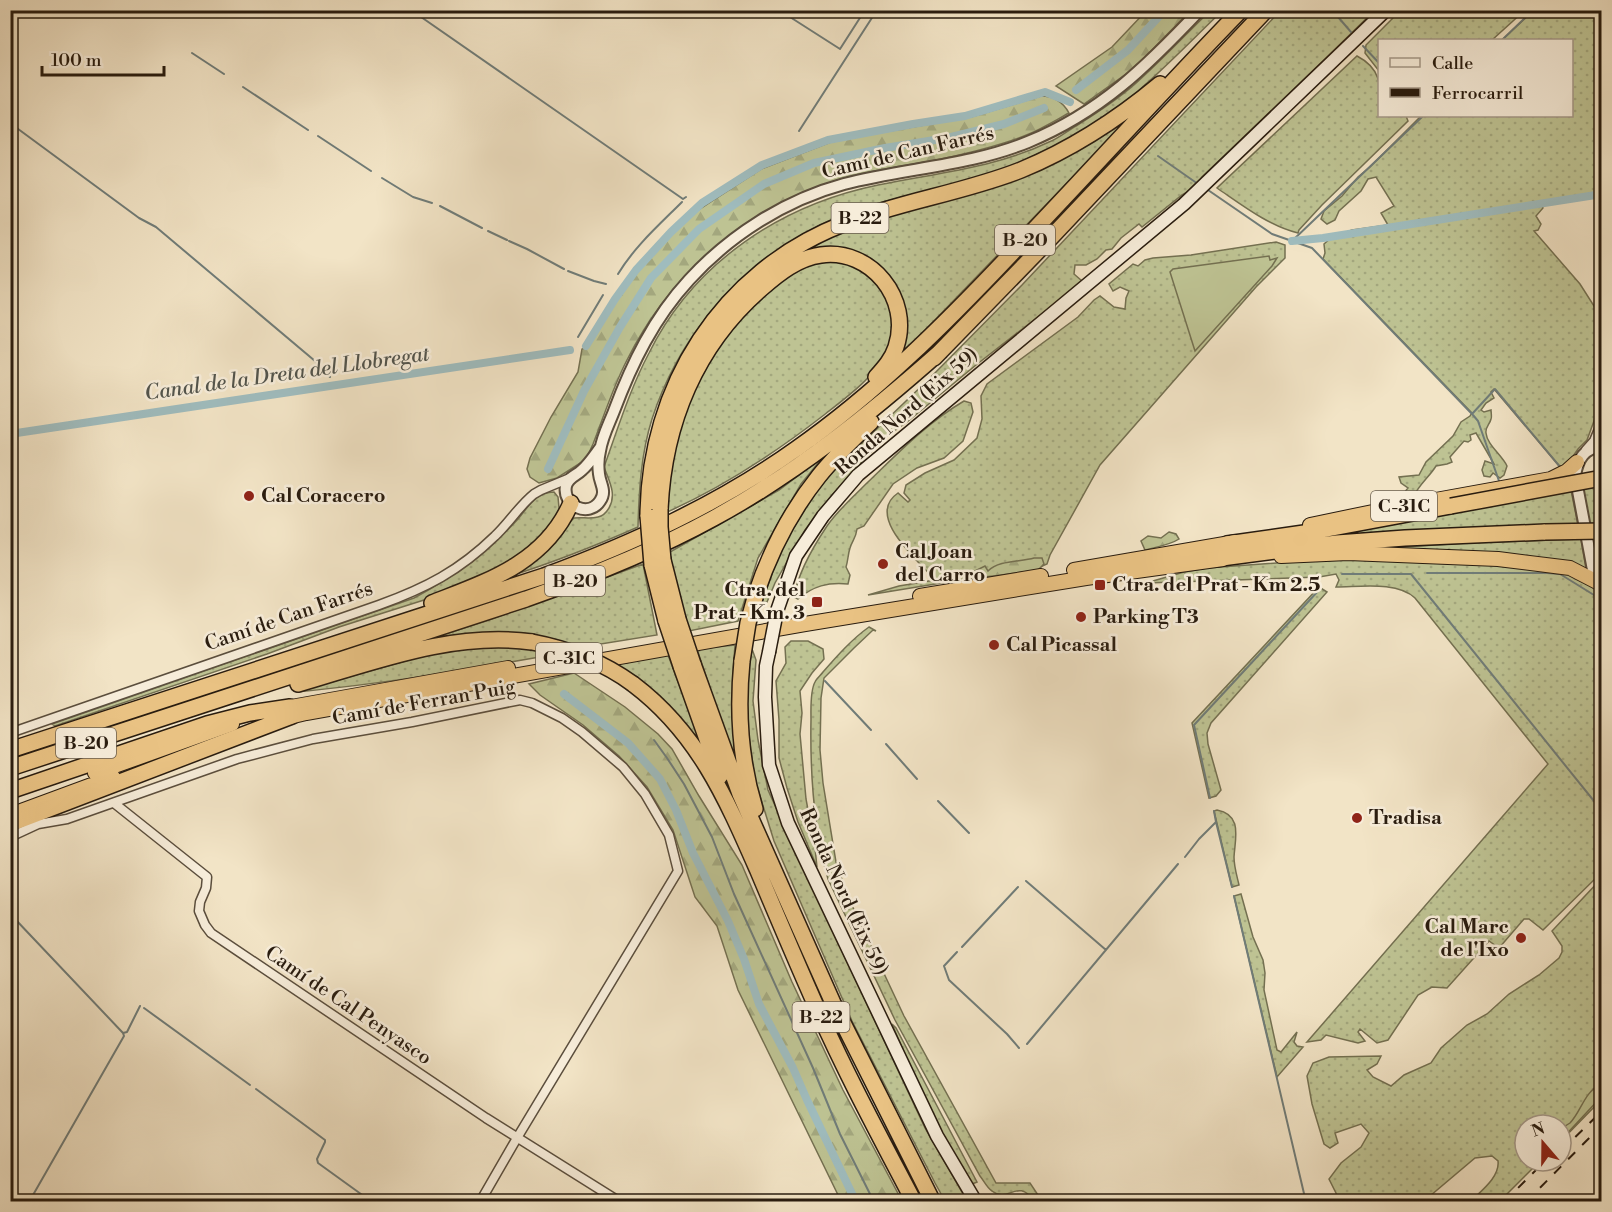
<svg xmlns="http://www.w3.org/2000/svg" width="1612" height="1212" font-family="'Libre Bodoni',serif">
<defs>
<pattern id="grass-dots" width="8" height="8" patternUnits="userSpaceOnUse" patternTransform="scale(1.5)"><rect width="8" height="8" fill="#bec393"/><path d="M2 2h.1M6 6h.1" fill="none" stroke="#a3a77e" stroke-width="1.8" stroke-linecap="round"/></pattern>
<pattern id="forest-firs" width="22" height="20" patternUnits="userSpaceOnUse" patternTransform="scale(1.5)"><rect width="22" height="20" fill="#bec393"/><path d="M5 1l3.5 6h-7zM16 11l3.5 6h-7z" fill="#a3a77e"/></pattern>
</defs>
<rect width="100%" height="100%" fill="#f2e4c6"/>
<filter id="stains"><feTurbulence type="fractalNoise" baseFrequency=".00333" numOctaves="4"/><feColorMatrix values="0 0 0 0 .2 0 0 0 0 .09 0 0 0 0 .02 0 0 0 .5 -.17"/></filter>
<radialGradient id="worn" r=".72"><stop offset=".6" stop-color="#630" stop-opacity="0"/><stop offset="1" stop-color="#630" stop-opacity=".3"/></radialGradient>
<path fill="url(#grass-dots)" stroke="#747051" stroke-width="1.5" d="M 1210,11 L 1222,11 C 1197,35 1173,60 1147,83 C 1139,90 1132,98 1124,104 C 1095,126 1062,143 1029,158 C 973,184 910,192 852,211 C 833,218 816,227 799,237 C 729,278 677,342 652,419 C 641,454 639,490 638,527 C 595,546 552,563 507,577 L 538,554 L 574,518 C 582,517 590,519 598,517 C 603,516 606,513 609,508 C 617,494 609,481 604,467 C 618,428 630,389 649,353 C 694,262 781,205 878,185 C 936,173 995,168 1049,142 C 1059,138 1067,131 1076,126 C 1097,113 1117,100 1135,84 C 1161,61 1185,35 1210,11 Z
M 1280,11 L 1374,11 L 1328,56 L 1202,177 L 1195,188 L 1182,195 L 1142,227 L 1139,224 L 1121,238 L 1112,249 L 1106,250 L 1097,259 L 1086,265 L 1075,265 L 1074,274 L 1082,281 L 1071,291 L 976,365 L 907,422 L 883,439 L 832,495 L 805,530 L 775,583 L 767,602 L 762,602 L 780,551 L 808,503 L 831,473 L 930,378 L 1022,285 Z
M 1400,11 L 1400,10 L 1524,11 L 1492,40 L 1380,40 L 1379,71 L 1365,53 L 1366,45 Z
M 1533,11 L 1601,11 L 1601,194 L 1541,204 L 1543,208 L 1536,216 L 1541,224 L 1538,230 L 1534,231 L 1580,284 L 1601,317 L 1601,402 L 1587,440 L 1578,449 L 1567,465 L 1561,468 L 1494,389 L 1491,392 L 1494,398 L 1486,403 L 1481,410 L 1484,412 L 1491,410 C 1491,411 1492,418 1491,419 C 1490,424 1485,427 1486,433 C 1487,445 1502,455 1507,466 L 1504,475 L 1500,478 L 1493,473 L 1490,477 L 1484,476 L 1482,470 L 1485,461 L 1494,464 L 1476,433 L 1470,435 L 1471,440 L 1468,442 L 1464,441 L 1450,457 L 1452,462 L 1447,464 L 1436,466 C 1430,476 1418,486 1414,496 L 1407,497 L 1404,493 L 1408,488 L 1401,483 L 1399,477 L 1419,475 L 1426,462 L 1453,436 L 1461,422 L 1470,416 L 1472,413 L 1323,259 L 1325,253 L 1324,244 L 1332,237 L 1352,230 L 1388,225 L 1381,213 L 1394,206 L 1376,177 L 1368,179 L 1361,191 L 1339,211 L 1335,220 L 1327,224 L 1321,219 L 1324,211 L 1342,196 L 1358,177 L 1370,167 L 1421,116 L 1572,116 L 1572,40 L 1502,40 Z
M 1357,56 C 1384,70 1380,89 1380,116 L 1406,116 L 1408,121 L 1322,205 L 1299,230 L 1298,233 C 1269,226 1242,205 1217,188 Z
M 1128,118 L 1121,127 L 905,351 L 902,349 L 885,274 L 810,251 L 808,247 L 854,225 L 928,205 Z
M 1276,242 L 1285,245 L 1285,258 L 1256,287 L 1100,465 L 1050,555 L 1047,564 L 1040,567 L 868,595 L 899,586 L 935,580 C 919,561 864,516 898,493 L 908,502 L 910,500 L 904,493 L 906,485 L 925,473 L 954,460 L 977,438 L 982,419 L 981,396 L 987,384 L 1078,317 L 1094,300 L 1100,296 L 1114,307 L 1125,309 L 1126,298 L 1129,291 L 1120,287 L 1113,291 L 1109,284 L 1133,264 L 1138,266 L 1145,260 L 1153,258 L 1191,255 Z
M 838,261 C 846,264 857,265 864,269 C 873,275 886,296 889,306 C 893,319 894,334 889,347 C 877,376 848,396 824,415 C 775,453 722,488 665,513 L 669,457 L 695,383 L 727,332 L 781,279 L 810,263 Z
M 964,401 L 971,403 L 973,412 L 963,441 L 944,458 L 917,468 L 893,484 L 864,526 L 857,529 C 856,538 852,541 850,548 C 848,554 848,561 846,567 L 850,575 L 848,584 C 828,582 813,586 798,599 L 794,597 C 798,572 813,547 827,526 C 838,510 855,495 868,482 C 898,453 928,422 964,401 Z
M 823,457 L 801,484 L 758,558 L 738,621 L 689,631 L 672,572 L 670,552 L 779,490 Z
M 1601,484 L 1601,524 L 1589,525 L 1582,488 Z
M 1571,490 L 1578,525 L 1229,552 Z
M 554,492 L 558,497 L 559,508 L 557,518 L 547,530 L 516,559 L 479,578 L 424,600 L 339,627 L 267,654 L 55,726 L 52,724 L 414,598 C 454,577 488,552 518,519 C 530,505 534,493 554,492 Z
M 1581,539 L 1586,569 L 1372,549 L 1467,543 Z
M 1376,559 L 1486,564 L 1557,570 L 1583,579 L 1601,595 L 1601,873 L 1543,930 L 1529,919 L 1524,919 L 1499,948 L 1489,941 L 1447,988 L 1432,987 L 1418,995 L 1388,1040 L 1377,1043 L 1360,1029 L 1358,1032 L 1365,1041 L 1358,1043 L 1326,1035 L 1321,1040 L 1307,1042 L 1548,764 L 1415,598 C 1397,581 1360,587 1336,587 L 1339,580 L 1336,574 L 1319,577 L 1146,583 L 1184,572 L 1207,568 L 1318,560 Z
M 643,564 L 657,635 L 582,647 L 517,635 L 374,657 L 489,620 Z
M 1319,587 L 1327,592 L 1211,723 L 1207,733 L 1208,744 L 1221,790 L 1216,796 L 1209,798 L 1192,723 Z
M 869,627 L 876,631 L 873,630 L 854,648 L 824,678 L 821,698 L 820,750 L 823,783 L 836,862 L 848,897 L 904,1016 L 996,1183 L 1030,1183 L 1042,1201 L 1034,1201 C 1017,1177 1009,1204 992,1191 C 987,1188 984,1181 980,1176 L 895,1020 L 828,879 C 813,827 810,772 811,719 C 811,709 810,691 815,682 C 816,679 821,675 823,672 C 837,656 852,639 869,627 Z
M 791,641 L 808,641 L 823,649 L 824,659 L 812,673 L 800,691 L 802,713 L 800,734 L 806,799 L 815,848 L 817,867 L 798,822 L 787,788 L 779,758 L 779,720 L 776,681 L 786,663 L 785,647 Z
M 475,645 L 512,646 L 557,654 C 471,669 383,684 296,692 L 437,652 Z
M 735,645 C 731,687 731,727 737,769 L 697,649 Z
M 752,649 L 756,660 L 753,701 L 758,740 L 768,790 L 812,887 L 925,1128 L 967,1201 L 945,1201 L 935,1183 L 852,1021 L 774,841 L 755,780 L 746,715 L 747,682 Z
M 668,655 L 703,749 L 613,665 Z
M 1217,810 C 1243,815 1235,838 1234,857 C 1234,867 1237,876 1239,885 L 1232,887 L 1214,811 Z
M 1601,879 L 1601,1100 L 1561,1141 L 1561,1125 L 1525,1125 L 1525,1161 L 1540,1161 L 1500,1201 L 1471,1201 C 1481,1191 1500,1177 1498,1161 L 1492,1156 L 1475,1158 L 1424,1201 L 1340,1201 L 1329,1179 L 1341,1163 L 1361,1147 L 1369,1133 L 1361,1124 L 1335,1133 L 1338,1143 L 1330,1148 L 1324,1144 L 1312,1104 L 1307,1076 L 1313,1063 L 1329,1057 L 1381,1056 L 1377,1064 L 1367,1070 L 1373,1077 L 1391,1086 L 1404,1075 L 1431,1063 L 1441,1048 L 1467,1025 L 1487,1014 L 1509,994 L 1539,975 L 1559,958 L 1562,952 L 1562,946 L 1552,931 Z
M 1241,894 L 1253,937 L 1263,960 L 1265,973 L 1264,990 L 1277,1050 L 1281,1052 L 1297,1032 L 1294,1042 L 1297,1046 L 1303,1047 L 1277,1077 L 1234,896 Z
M 892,1024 L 896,1028 L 977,1182 L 972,1184 L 966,1178 L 924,1099 Z"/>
<path fill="url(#forest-firs)" stroke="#747051" stroke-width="1.5" d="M 1147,10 L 1190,11 L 1146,56 L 1126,74 L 1084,104 L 1056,86 L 1112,47 Z
M 1041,96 C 1054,96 1063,102 1069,113 C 1056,120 1043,128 1029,134 C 1003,145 973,152 946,158 C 914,165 880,168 848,177 C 751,204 672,270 627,360 C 613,387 604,416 593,444 L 587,457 L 582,462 L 557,478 L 539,483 L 530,477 L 527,469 L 530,458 L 551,417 L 578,372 L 582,349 L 588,347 L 621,293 L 644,263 L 669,236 L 695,212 L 761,169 L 831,142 L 878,133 L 971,117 Z
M 1169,532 L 1176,534 L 1179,539 C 1170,545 1156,547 1145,550 L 1141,541 L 1148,536 L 1161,538 Z
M 1034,558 L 1042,558 L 1044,564 L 1038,570 C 1019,572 1001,576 982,577 L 975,571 L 985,566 L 988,571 C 999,560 1020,562 1034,558 Z
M 574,673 L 625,707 L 658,734 L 672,749 L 699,796 L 742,865 L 792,982 L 843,1090 L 902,1201 L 841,1201 L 738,990 L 717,926 L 695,897 L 673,830 L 647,787 L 619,756 L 583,725 L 540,695 L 529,684 Z
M 1601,1084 L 1601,1097 L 1561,1140 L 1561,1128 C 1564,1127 1567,1125 1570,1123 C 1581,1112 1584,1092 1601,1084 Z"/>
<path fill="#bec393" stroke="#747051" stroke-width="1.5" d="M 1269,256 L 1270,260 L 1277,258 L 1272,266 L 1195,351 L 1170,272 L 1173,269 Z"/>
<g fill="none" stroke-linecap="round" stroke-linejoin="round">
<path stroke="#707c78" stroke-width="2" d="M 411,10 L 683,199 L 686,197
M 779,10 L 840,49 L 865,10
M 1332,10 L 1351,32
M 1502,40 L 1533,10
M 1363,46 L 1380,64
M 192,53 L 224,74
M 243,87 L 308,130
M 10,123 L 139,218 L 156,227 L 315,361 L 330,377
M 799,131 L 877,10
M 318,136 L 371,171
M 1158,156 L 1198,184
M 382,178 L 413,197 L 432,203
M 1208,190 L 1272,234 L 1312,248 L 1472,414 L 1495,389 L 1561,468
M 440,206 L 482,228
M 488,231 L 507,240
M 509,241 L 527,249 L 564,269
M 1292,241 L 1423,116
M 568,271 L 594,281 L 606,284
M 618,274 C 635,246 659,225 682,202
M 578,337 L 603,295
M 1473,415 L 1478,421 L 1499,481
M 1427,573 L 1547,573 L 1560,574 L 1602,600
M 1342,574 L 1411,574 L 1602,811
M 825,681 L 871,730
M 654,740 L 667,758 L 684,784 L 712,837 L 734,894 L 813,1068 L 840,1134 L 874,1202
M 886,744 L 917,779
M 1210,798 L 1194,725 L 1319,590
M 938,801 L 969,833
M 1216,822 L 1232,887
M 1185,857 L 1199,839 L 1216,822 L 1214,811
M 1026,881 L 1106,950
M 1234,896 L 1306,1202
M 10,916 L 11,916
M 15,919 L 123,1033
M 962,947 L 1018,887
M 957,952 L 944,966 L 949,980 L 1007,1034 L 1019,1048
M 144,1008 L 250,1085
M 1027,1044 L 1178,864
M 256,1089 L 325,1140 L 325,1142 L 317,1159 L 318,1163 L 372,1202
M 29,1202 L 124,1036 L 123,1033 L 127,1032 L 140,1006"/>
<path stroke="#9fbcbe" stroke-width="8" d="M 1076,90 L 1128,50 L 1165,10
M 1292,241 L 1323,238 L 1602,194
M 586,346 L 615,299 L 636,270 L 671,232 L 702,203 L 762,165 L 828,140 L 913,124 L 965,116 L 1045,92 L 1070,102
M 10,434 L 570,350
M 548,469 L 584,391 L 620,327 L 651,278 L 699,229 L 764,184 L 814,163 L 885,148 L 947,138 L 1004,124 L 1044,108
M 564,694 L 628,743 L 660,779 L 676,810 L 693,853 L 728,921 L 744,959 L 759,1004 L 793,1068 L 807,1100 L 856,1202"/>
<g stroke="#5b4e3d" stroke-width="11">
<path id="minor" d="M 1586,450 L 1594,441 L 1602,422
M 10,733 L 379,605 C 426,588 459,571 495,536 C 509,523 519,506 534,494 L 541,490 L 570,478
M 114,803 L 207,877 L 206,888 L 200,902 L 199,911 L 205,925 L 211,933 L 486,1118 L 620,1202
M 10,837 L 38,824 L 67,819 L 237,759 L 313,739 L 412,722 L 520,700 L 532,703 L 562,718 L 582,732 L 623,767 L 645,794 L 669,835 L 678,871 L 517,1138 L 480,1202"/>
</g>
<g stroke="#5b4e3d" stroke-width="14">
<path id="tertiary" d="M 600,448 C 594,456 589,464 582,470 C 576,476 568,477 566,486 C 562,506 589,518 600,501 C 607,491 600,484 599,474 C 598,466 598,459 600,451 C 602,437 609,424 614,411 C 632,363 654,318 689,280 C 730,235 785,200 844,184 C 905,168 969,166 1028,142 C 1101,112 1147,66 1200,10
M 1599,583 L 1593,570 L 1575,475 C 1578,459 1584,448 1602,446"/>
</g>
<g stroke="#291c0f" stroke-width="15">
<path id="secondary" d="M 777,611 L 796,556 L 823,516 L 858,475 L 1184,204 L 1386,10
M 769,652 L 766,666 L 765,697 L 769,765 L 788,823 L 937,1136 L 976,1202"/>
</g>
<g stroke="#291c0f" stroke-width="16">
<path id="trunk" d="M 1310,525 L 1397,507 L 1551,479 L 1567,471 L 1577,462
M 1281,556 L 1348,553 L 1498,559 L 1570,568 L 1599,583
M 1074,570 L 1236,542
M 920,596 L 1041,576
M 291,707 L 508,668
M 281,719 L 306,713 L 805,624 L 1086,578 L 1223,559
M 95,773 L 232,724
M 10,815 L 113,777"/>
</g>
<g stroke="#291c0f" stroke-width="18">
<path id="motorway" d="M 934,358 L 1042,247 L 1266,10
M 660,509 C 664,423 696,345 762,288 C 779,273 798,258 821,255 C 871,248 912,299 896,347 C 892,359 885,367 876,377
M 648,516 C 649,387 721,272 843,224 C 901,201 963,193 1021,170 C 1072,149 1118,119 1160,84
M 1227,544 L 1311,532 L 1451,506
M 1214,559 L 1337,543 L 1405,538 L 1545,532
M 663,560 L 678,619
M 652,565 L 666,621
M 756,594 C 770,552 791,511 819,476 C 835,456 853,439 871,422
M 432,603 C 488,581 545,563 571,503
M 742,661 C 737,711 740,760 755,809
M 693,664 L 740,794 L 833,1003 L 933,1202
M 681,666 L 720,776
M 298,684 C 374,662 453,631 532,642
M 633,684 C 698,733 726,798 758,871 C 777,916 796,961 816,1006 C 845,1072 880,1137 914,1202
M 10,750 L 544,576 C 633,543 719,504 796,449 C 876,393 945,324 1012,253 C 1089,173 1163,90 1241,10
M 10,768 L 526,599 C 591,576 654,551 714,518 C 797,473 871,413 941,351
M 10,791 L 207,724 L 250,713 L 290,707
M 10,824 L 292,716"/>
</g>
<use href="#minor" stroke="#f7edda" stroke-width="8"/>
<use href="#tertiary" stroke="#f7edda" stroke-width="10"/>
<use href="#secondary" stroke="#f7edda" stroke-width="12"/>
<use href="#trunk" stroke="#e9c283" stroke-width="14"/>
<use href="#motorway" stroke="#e9c283" stroke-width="15"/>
<path stroke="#291c0f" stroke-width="2" stroke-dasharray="10 10" stroke-linecap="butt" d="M 1561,1151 L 1602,1111
M 1504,1202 L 1545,1161
M 1526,1202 L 1602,1125"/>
<g stroke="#291c0f" stroke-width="15" stroke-linecap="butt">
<path id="secondary-bridge" d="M 769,652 L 777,611"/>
</g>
<g stroke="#291c0f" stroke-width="18" stroke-linecap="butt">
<path id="motorway-bridge" d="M 1451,506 L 1602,478
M 660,509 L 660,527 L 663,560
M 648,516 L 652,565
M 1545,532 L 1602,531
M 678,619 L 693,664
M 666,621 L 681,666
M 532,642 C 569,649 603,662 633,684
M 742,661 L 748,623 L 756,594"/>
</g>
<use href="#secondary-bridge" stroke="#f7edda" stroke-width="12"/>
<use href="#motorway-bridge" stroke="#e9c283" stroke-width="15"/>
</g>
<g fill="#8f2418" stroke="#f7edda" stroke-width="2">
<circle cx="249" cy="496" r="6"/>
<circle cx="883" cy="564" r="6"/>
<rect x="1094" y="579" width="12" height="12" rx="3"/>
<rect x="811" y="596" width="12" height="12" rx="3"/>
<circle cx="1081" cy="617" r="6"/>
<circle cx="994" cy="645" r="6"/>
<circle cx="1357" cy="818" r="6"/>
<circle cx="1521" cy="938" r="6"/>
</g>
<g text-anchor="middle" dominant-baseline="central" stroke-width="5" stroke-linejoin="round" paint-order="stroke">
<g fill="#f7edda" stroke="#675b4c" stroke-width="1.5">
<rect x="831.5" y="203" width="57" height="30" rx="4.5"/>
<rect x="995" y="225" width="60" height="30" rx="4.5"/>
<rect x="1371" y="491" width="66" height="30" rx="4.5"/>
<rect x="545" y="566" width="60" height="30" rx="4.5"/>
<rect x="536" y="643" width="66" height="30" rx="4.5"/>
<rect x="56" y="728" width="60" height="30" rx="4.5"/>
<rect x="792.5" y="1002" width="57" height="30" rx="4.5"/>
</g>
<g font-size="18" font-weight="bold" fill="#291c0f">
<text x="860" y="218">B-22</text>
<text x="1025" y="240">B-20</text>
<text x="1404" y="506">C-31C</text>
<text x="575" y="581">B-20</text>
<text x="569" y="658">C-31C</text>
<text x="86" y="743">B-20</text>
<text x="821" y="1017">B-22</text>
</g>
<g font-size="20" fill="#291c0f" stroke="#f7edda">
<text transform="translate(908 153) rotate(-13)">Camí de Can Farrés</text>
<text transform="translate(907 412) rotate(-41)">Ronda Nord (Eix 59)</text>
<text transform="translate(289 617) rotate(-19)">Camí de Can Farrés</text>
<text transform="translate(424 703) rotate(-10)">Camí de Ferran Puig</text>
<text transform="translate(843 892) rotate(65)">Ronda Nord (Eix 59)</text>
<text transform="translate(348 1006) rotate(34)">Camí de Cal Penyasco</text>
</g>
<g font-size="20" font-weight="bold" fill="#291c0f" stroke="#f7edda" text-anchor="start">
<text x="261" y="496">Cal Coracero</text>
<text x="895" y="552">Cal Joan<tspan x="895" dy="23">del Carro</tspan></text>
<text x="1112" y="585">Ctra. del Prat - Km 2.5</text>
<text x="805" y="590" text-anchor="end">Ctra. del<tspan x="805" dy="23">Prat - Km. 3</tspan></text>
<text x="1093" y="617">Parking T3</text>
<text x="1006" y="645">Cal Picassal</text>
<text x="1369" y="818">Tradisa</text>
<text x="1509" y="927" text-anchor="end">Cal Marc<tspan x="1509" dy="23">de l'Ixo</tspan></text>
</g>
<g font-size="21" font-style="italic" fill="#52544c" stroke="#f7edda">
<text transform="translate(287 374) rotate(-8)">Canal de la Dreta del Llobregat</text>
</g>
</g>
<rect width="1612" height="1212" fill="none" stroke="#f2e4c6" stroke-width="36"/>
<rect x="12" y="12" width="1588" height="1188" fill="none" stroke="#291c0f" stroke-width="3"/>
<rect x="18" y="18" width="1576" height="1176" fill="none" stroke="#291c0f" stroke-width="1.5"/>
<rect x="1378" y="39" width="195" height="78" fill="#f7edda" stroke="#a59989" stroke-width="1.5"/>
<rect x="1390" y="58" width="30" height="9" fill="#f7edda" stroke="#a59989" stroke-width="1.5"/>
<text x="1432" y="69" font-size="18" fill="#291c0f">Calle</text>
<rect x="1390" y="88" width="30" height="9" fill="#291c0f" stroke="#a59989" stroke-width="1.5"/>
<text x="1432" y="99" font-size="18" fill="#291c0f">Ferrocarril</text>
<g transform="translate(1543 1143) rotate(340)"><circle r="28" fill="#f7edda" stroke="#a59989" stroke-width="1.5"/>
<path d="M0-4.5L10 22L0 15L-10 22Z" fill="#8f2418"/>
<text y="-9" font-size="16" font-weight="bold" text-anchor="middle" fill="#291c0f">N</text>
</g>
<path d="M42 66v9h122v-9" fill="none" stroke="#291c0f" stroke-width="3"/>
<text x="51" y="66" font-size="18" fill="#291c0f" stroke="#f7edda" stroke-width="4.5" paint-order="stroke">100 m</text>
<rect width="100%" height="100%" filter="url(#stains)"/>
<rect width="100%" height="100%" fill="url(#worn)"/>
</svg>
